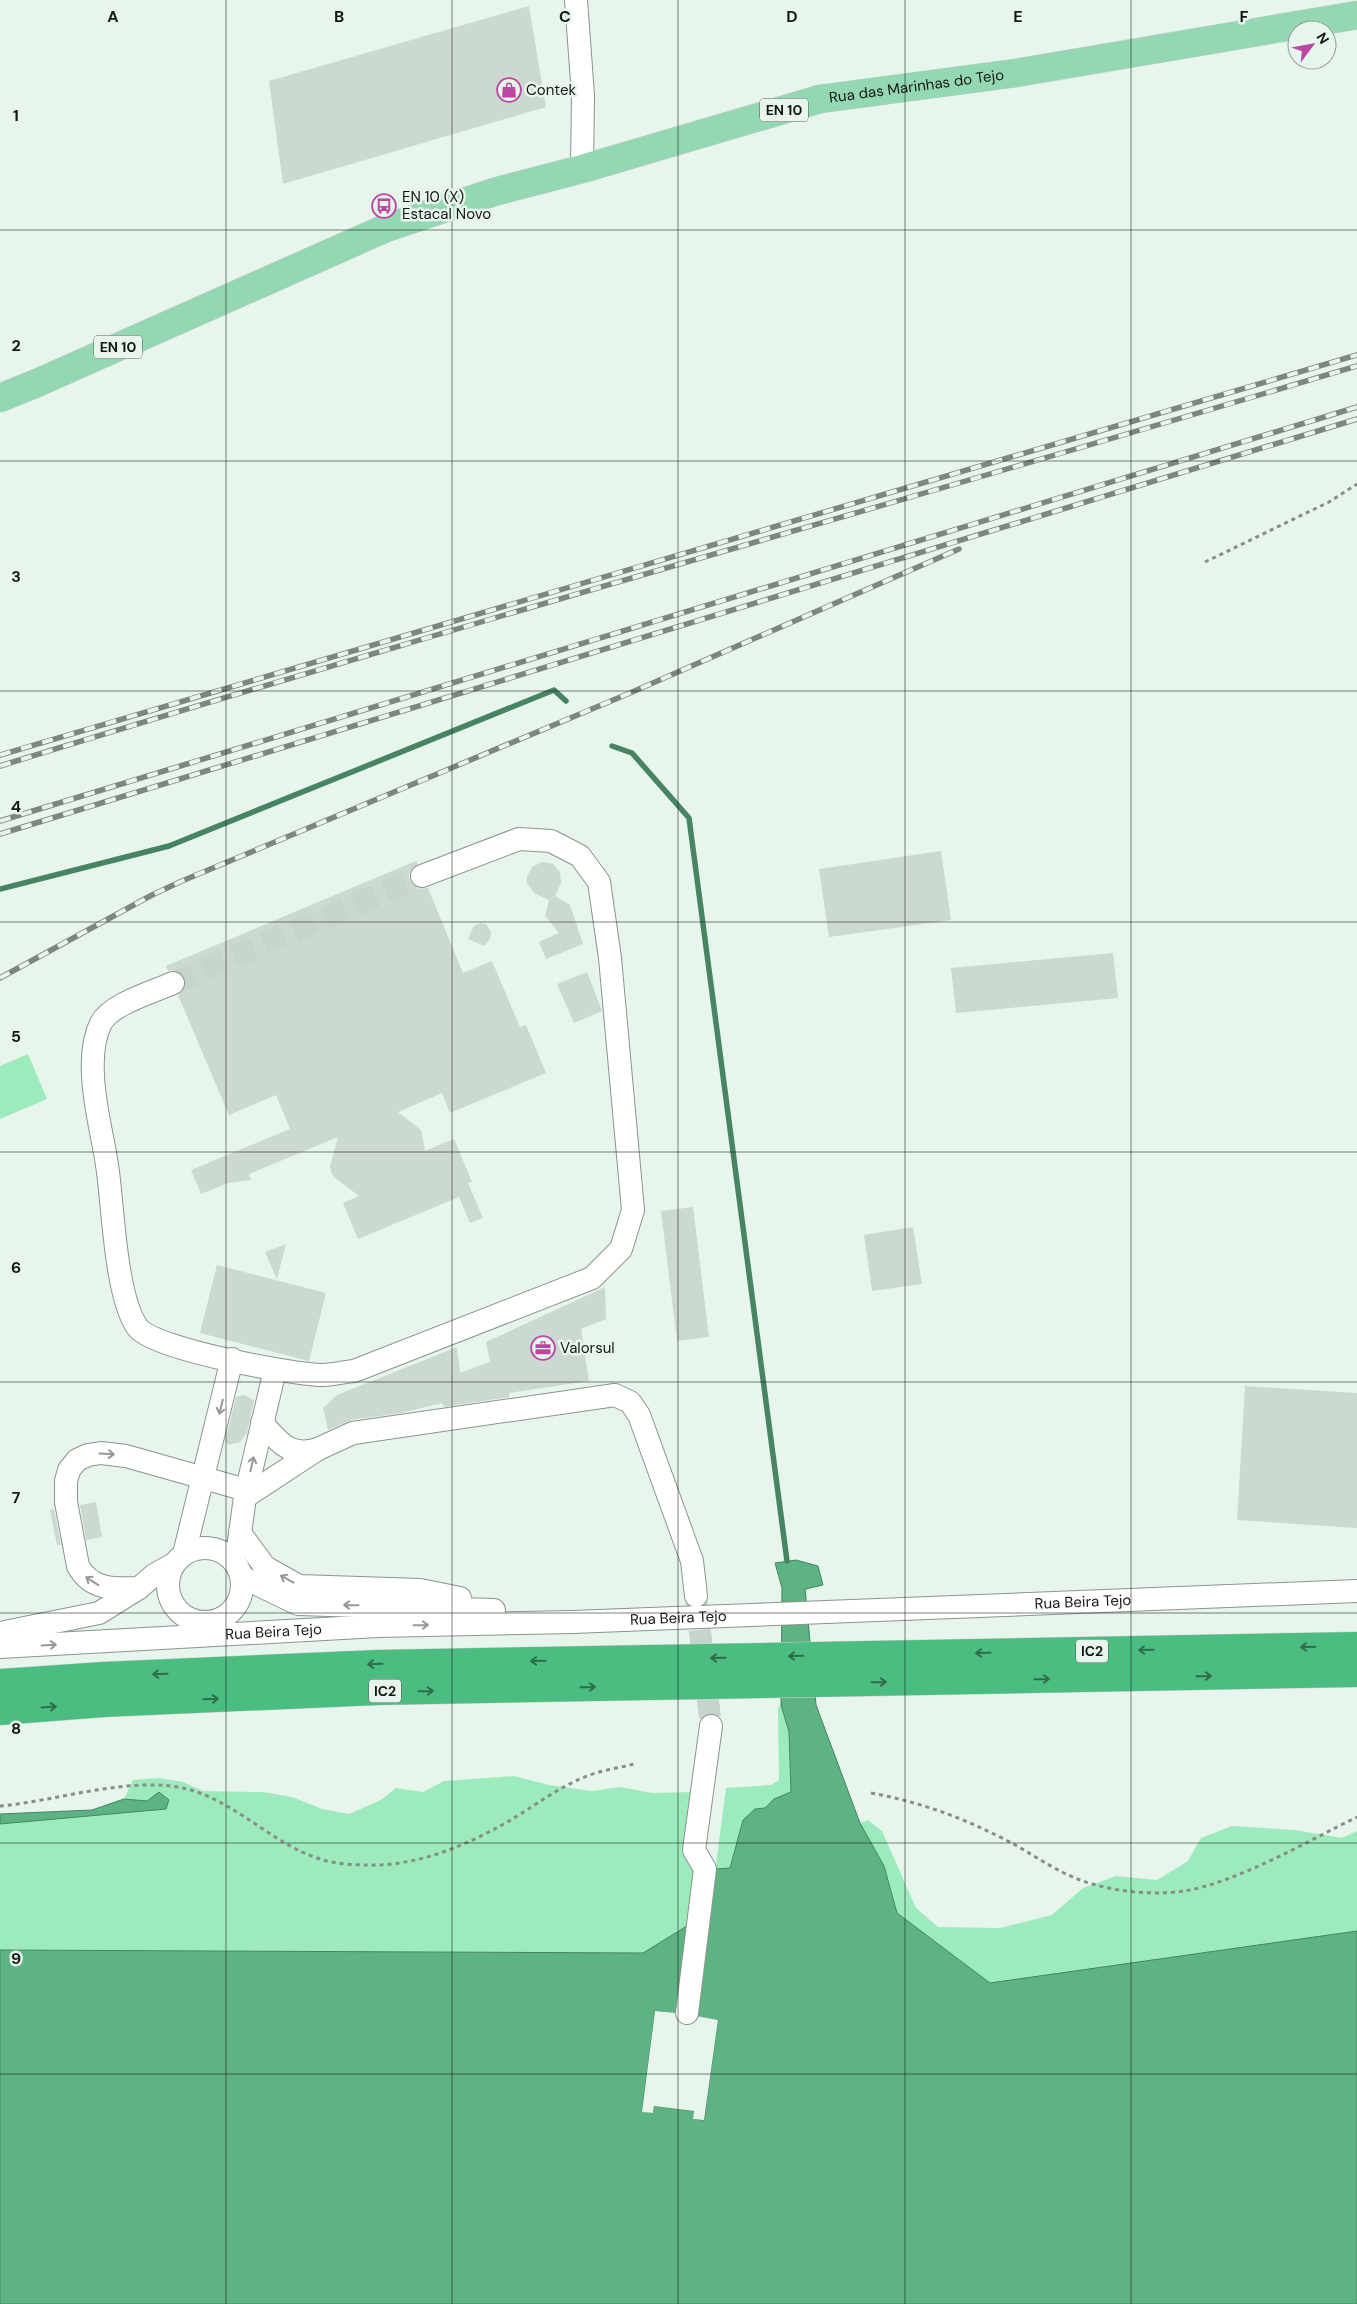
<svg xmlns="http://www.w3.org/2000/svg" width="1357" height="2304" font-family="'DM Sans',sans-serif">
<rect width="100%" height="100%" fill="#e7f5ec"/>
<path fill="#9debbc" d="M 28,1054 L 47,1099 L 0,1119 L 0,1066 Z
M 796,1560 L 818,1566 L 823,1585 L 806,1590 L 816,1705 L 860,1823 L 868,1820 L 882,1831 L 916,1908 L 938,1927 L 1000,1928 L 1052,1915 L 1083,1888 L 1116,1876 L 1157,1880 L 1188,1861 L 1201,1838 L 1232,1826 L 1295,1830 L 1342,1838 L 1357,1831 L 1357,2063 L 715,2037 L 717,2020 L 696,2017 L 726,1788 L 771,1785 L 779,1780 L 778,1708 L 781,1704 L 782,1588 L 775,1563 Z
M 514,1776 L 549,1785 L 592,1791 L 620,1787 L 652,1793 L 692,1792 L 695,1868 L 676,2014 L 655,2011 L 647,2069 L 0,2051 L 0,1814 L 92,1810 L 124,1799 L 133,1780 L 159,1778 L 183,1782 L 203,1791 L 263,1792 L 292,1797 L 322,1809 L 349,1814 L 381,1800 L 396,1788 L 423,1792 L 444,1781 Z"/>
<path fill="#5db382" stroke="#478562" d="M 796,1560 L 818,1566 L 823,1585 L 805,1589 L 816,1705 L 860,1823 L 884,1866 L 897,1913 L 990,1983 L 1357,1931 L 1357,2304 L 0,2304 L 0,1950 L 643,1953 L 687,1926 L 676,2014 L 655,2011 L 642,2111 L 653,2113 L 654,2106 L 694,2111 L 694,2119 L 704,2120 L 718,2020 L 696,2017 L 715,1869 L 730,1868 L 743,1820 L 755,1809 L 765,1808 L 774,1799 L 791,1792 L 789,1732 L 781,1705 L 782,1588 L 775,1563 Z
M 159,1792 L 169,1800 L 166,1809 L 0,1824 L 0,1814 L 92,1810 L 124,1799 L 147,1801 Z"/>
<path fill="#e7f5ec" d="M 714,1867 L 716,1867 L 696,2016 L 718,2020 L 704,2120 L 693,2119 L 694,2111 L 654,2106 L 653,2113 L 642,2112 L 655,2011 L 676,2013 L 687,1924 L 677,2016 L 657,2014 L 645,2110 L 651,2110 L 654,2103 L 695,2109 L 696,2117 L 702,2118 L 715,2022 L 695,2019 Z"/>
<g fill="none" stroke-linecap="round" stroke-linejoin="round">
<path stroke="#478562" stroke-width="5.5" d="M 612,746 L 632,753 L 689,818 L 787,1561
M 0,889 L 169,846 L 554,690 L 566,701"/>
</g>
<path fill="#ccd9d0" d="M 529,6 L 546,107 L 283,184 L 269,81 Z
M 941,851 L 951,920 L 829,937 L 819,869 Z
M 416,861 L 418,864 L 409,873 L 410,881 L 419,889 L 428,888 L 463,973 L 492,961 L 520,1027 L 526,1025 L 546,1073 L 450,1113 L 442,1093 L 398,1112 L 421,1130 L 425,1151 L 454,1139 L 472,1182 L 468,1183 L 483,1218 L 470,1223 L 459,1197 L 358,1239 L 343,1203 L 359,1196 L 334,1177 L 331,1172 L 330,1166 L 338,1137 L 249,1174 L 251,1180 L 228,1183 L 201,1194 L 191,1170 L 290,1129 L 276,1095 L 229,1115 L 178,995 L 186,985 L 185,978 L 175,970 L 168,971 L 166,966 Z
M 542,862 L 553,864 L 560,872 L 561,883 L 555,896 L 570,905 L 583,944 L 546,959 L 539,942 L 559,933 L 545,916 L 549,900 L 534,893 L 527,883 L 527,877 L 532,867 Z
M 480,923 L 486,924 L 491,932 L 490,939 L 484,946 L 468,939 L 474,926 Z
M 1113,953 L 1118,998 L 956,1013 L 951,968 Z
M 587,972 L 602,1011 L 574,1023 L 557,984 Z
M 693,1207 L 709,1337 L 677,1341 L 661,1211 Z
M 913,1227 L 922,1284 L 872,1291 L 864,1235 Z
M 286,1244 L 277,1279 L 265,1252 Z
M 217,1265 L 326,1293 L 309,1361 L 200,1333 Z
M 605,1287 L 606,1319 L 581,1329 L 589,1381 L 509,1393 L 509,1397 L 444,1407 L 442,1403 L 401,1413 L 351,1420 L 328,1430 L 323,1408 L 337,1395 L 457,1347 L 460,1373 L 490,1362 L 486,1342 Z
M 1245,1386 L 1357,1393 L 1357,1528 L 1237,1520 Z
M 244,1395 L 254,1400 L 247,1433 L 240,1442 L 229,1445 L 225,1442 L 236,1397 Z
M 96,1502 L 102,1537 L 86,1540 L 80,1505 Z
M 54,1509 L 61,1545 L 57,1545 L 50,1510 Z"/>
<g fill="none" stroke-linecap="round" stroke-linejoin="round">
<path stroke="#c7d4cc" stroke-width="22" stroke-dasharray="22 11" stroke-linecap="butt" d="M 173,983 L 422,876
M 696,1597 L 711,1726"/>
<g stroke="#89958d" stroke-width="24">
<g id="minor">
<path d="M 576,0 L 583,95 L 582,169"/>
<path d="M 173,983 C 153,992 111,1004 101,1023 C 93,1039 92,1057 93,1075 C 94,1107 104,1140 108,1172 C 113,1209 116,1299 138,1328 C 155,1349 290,1374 320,1375 C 331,1375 343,1372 354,1371 L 592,1278 L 621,1249 L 633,1210 L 610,958 L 599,882 L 580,856 L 551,841 L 519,839 L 422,876"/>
<path d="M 262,1423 C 279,1442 290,1458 318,1449"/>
<path d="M 245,1497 L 318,1449 L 353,1433 L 615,1395 L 630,1402 L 639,1415 L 692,1561 L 696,1596"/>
<path d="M 240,1533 L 265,1567 L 299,1586 L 420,1590 L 460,1598"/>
<circle cx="205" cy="1585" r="37"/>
<path d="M 238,1548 L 245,1497 L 275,1370"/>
<path d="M 184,1554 L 232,1359"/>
<path d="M 242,1577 L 298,1604 L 494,1610"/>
<path d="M 139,1588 C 114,1589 91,1590 78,1566 L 66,1502 L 66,1481 L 69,1470 L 77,1460 L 88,1455 L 101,1453 L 126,1456 L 246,1490"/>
<path d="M 0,1633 L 99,1613 L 139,1588 L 154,1575 L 174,1564"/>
<path id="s1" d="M 0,1647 L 378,1626 L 573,1622 L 1357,1591"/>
<path d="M 687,2013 L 705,1869 L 694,1850 L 711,1726"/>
</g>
</g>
<g stroke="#d0d1d0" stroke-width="29">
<g id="major">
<path id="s2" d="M 0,398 L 37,383 L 386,228 L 494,192 L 582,169 L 820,99 L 1016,73 L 1357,15"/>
</g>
</g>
<g stroke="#d0d1d0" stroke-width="29">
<path id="highway" d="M 0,1683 L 103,1676 L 377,1664 L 1357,1646
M 0,1711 L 104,1703 L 378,1691 L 1357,1673"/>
</g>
<path stroke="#858f89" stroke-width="3" stroke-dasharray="4 4" stroke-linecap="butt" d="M 1205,562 L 1329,502 L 1357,484
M 871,1793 C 920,1802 961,1817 1006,1840 C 1029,1852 1051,1868 1075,1878 C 1107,1891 1150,1896 1184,1891 C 1236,1883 1308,1841 1357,1817
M 0,1806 C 57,1801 132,1775 187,1789 C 237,1802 272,1844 320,1859 C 334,1864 355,1865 369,1865 C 416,1866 462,1847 502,1825 C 531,1809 556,1788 587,1776 C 602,1770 619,1768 634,1764"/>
<use href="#minor" stroke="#fff" stroke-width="22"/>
<use href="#major" stroke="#93d7b3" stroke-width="28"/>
<use href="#highway" stroke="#4bbd81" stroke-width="28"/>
<g stroke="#7d8680" stroke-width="5.5">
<path id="rail" d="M 0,755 L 1357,355
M 0,766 C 451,627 905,501 1357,366
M 0,821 L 1357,407
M 0,834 L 1357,419
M 0,978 L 152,895 L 182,881 L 630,693 L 959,549"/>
</g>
<use href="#rail" stroke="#e7f5ec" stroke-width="4" stroke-dasharray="11" stroke-linecap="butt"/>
</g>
<defs><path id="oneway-shaft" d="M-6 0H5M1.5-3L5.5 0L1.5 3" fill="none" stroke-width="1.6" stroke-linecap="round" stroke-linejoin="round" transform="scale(1.25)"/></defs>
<g stroke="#959896">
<use href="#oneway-shaft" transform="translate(221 1407) rotate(104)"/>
<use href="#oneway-shaft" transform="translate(107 1454) rotate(3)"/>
<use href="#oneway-shaft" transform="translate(252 1464) rotate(-77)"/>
<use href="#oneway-shaft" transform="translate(287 1579) rotate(-151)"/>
<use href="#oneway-shaft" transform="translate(92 1581) rotate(-147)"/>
<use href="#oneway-shaft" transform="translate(351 1605) rotate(-179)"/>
<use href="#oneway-shaft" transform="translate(421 1625) rotate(-1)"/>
<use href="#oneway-shaft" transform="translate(49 1645) rotate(-3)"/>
</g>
<g stroke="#306b4c">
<use href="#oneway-shaft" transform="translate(1308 1647) rotate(179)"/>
<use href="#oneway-shaft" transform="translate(1146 1650) rotate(179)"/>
<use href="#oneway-shaft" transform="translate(983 1653) rotate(179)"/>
<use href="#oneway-shaft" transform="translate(796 1656) rotate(179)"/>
<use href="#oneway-shaft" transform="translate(718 1658) rotate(179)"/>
<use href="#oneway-shaft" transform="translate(538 1661) rotate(179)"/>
<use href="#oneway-shaft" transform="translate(375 1664) rotate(178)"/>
<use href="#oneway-shaft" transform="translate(160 1674) rotate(178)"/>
<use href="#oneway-shaft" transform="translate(1204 1676) rotate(-1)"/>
<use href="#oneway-shaft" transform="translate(1042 1679) rotate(-1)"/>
<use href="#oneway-shaft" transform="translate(879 1682) rotate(-1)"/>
<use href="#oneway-shaft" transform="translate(588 1687) rotate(-1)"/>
<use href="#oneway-shaft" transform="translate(426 1691) rotate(-1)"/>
<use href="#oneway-shaft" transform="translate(211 1699) rotate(-2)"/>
<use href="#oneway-shaft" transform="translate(49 1707) rotate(-4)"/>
</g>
<path fill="none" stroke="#141916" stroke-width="1" stroke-opacity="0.55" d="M 226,0 L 226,2304M 452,0 L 452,2304M 678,0 L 678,2304M 905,0 L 905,2304M 1131,0 L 1131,2304M 0,230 L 1357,230M 0,461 L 1357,461M 0,691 L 1357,691M 0,922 L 1357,922M 0,1152 L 1357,1152M 0,1382 L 1357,1382M 0,1613 L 1357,1613M 0,1843 L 1357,1843M 0,2074 L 1357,2074"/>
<defs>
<g id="shop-ring" transform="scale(1.25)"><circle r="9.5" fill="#e7f5ec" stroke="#ba47a1" stroke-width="1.5"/><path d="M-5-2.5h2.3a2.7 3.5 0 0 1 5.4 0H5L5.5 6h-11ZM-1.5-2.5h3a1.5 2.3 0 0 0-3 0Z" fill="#ba47a1"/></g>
<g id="bus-ring" transform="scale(1.25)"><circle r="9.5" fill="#e7f5ec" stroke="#ba47a1" stroke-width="1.5"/><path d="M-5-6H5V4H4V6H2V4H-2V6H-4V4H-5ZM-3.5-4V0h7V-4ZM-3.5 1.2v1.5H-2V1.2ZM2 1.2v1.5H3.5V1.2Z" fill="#ba47a1"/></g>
<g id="office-ring" transform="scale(1.25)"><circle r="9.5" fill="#e7f5ec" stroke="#ba47a1" stroke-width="1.5"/><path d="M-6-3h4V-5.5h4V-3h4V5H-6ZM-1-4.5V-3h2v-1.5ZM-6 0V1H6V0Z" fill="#ba47a1"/></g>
</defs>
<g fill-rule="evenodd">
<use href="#shop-ring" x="509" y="90"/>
<use href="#bus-ring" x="384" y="206"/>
<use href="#office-ring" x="543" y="1348"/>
</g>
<g text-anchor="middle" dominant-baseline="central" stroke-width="5" stroke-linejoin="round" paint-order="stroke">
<g fill="#e7f5ec" stroke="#535b56" stroke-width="1">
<rect x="760" y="98.5" width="48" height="23" rx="4"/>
<rect x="94" y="335.5" width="48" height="23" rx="4"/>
<rect x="1076" y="1639.5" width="32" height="23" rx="4"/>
<rect x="369" y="1679.5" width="32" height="23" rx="4"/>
</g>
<g font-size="14" font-weight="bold" fill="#141916">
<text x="784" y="110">EN 10</text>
<text x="118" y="347">EN 10</text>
<text x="1092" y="1651">IC2</text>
<text x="385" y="1691">IC2</text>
</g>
<g font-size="15" fill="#141916" stroke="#e7f5ec">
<text stroke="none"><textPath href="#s2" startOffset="972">Rua das Marinhas do Tejo</textPath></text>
<text stroke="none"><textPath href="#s1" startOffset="1084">Rua Beira Tejo</textPath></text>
<text stroke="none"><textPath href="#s1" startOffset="679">Rua Beira Tejo</textPath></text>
<text stroke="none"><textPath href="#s1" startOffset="274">Rua Beira Tejo</textPath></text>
</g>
<g font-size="15" fill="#141916" stroke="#e7f5ec" text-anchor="start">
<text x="526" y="90">Contek</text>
<text x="402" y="197">EN 10 (X)<tspan x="402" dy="17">Estacal Novo</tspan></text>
<text x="560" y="1348">Valorsul</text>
</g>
</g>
<g font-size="16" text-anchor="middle" font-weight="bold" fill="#141916" stroke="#e7f5ec" stroke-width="5" stroke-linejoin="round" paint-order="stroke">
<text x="113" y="22">A</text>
<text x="339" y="22">B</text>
<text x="565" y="22">C</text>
<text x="792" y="22">D</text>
<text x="1018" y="22">E</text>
<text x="1244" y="22">F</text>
<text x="16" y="121">1</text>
<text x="16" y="351">2</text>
<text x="16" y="582">3</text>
<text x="16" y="812">4</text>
<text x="16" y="1042">5</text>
<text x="16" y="1273">6</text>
<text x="16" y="1503">7</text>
<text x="16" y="1734">8</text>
<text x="16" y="1964">9</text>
</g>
<g transform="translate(1312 45) rotate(58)"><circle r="24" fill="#e7f5ec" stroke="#939d96"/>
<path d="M0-4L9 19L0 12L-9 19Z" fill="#ba47a1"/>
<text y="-8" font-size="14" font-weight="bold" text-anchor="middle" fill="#141916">N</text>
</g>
</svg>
